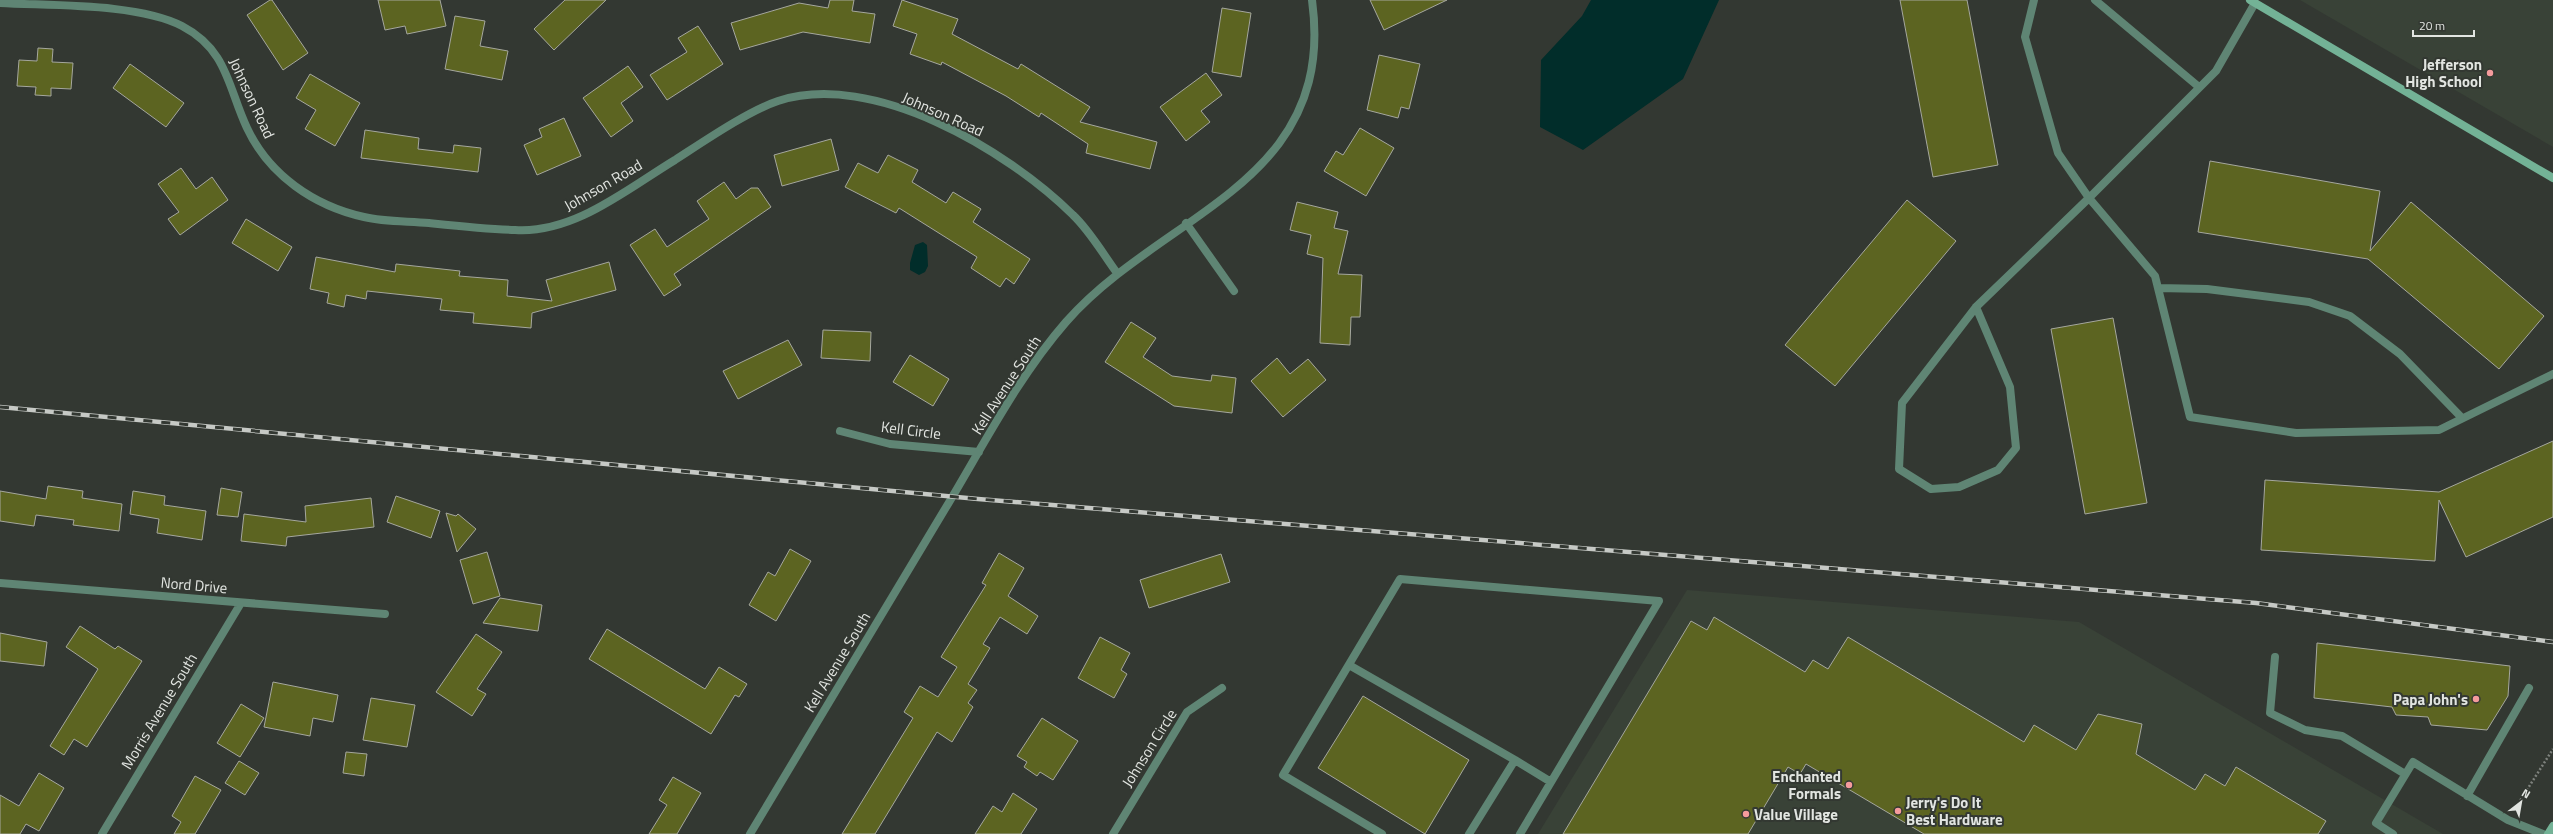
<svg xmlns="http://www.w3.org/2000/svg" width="2553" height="834" font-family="'Titillium Web',sans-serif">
<rect width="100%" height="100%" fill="#333832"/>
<path fill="#394237" d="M 2300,0 L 2553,0 L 2553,147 Z
M 1687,590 L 2079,622 L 2443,834 L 1538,834 Z"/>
<path fill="#012d2a" d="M 1591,0 L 1719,0 L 1683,79 L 1583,150 L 1540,127 L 1541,60 L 1582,16 Z
M 923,242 L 927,245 L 928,266 L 925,272 L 919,275 L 910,270 L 910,263 L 915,245 Z"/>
<path fill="#5c6421" stroke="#a5a79e" d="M 270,0 L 272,0 L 308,53 L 283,70 L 247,15 Z
M 378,0 L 440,0 L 446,26 L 407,34 L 405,26 L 385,30 Z
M 565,0 L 606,0 L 554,50 L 534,29 Z
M 830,0 L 854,0 L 852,11 L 875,14 L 870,43 L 803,32 L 740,50 L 731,23 L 799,3 L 828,8 Z
M 902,0 L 958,19 L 952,34 L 1018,69 L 1021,64 L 1090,107 L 1080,122 L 1157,142 L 1150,169 L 1086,153 L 1088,144 L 1041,113 L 1039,117 L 1006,96 L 942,62 L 941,65 L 910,54 L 917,34 L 893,26 Z
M 1370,0 L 1447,0 L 1384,30 Z
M 1900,0 L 1967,0 L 1998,165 L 1933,177 Z
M 1222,8 L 1251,13 L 1241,77 L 1212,72 Z
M 455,16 L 485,21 L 480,46 L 508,51 L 502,80 L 445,69 Z
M 698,26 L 723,64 L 667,100 L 650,75 L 687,52 L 678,38 Z
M 38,48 L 53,49 L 52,62 L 73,63 L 71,89 L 51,88 L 51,96 L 35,95 L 36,87 L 17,86 L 19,60 L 37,61 Z
M 1379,55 L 1420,64 L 1409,109 L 1401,107 L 1398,118 L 1367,110 Z
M 130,64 L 184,103 L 166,127 L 113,88 Z
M 628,66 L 643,87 L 621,103 L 633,121 L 611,137 L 583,98 Z
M 1206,73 L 1222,95 L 1201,111 L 1210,122 L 1186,141 L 1160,107 Z
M 310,74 L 360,103 L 335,146 L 305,129 L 316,110 L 296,98 Z
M 564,118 L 581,156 L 537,175 L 524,145 L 542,137 L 539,129 Z
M 1360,128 L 1394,148 L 1366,196 L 1324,171 L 1336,151 L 1343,155 Z
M 365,130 L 419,138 L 418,149 L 453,153 L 454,145 L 481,148 L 478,172 L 361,158 Z
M 831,139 L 839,170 L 782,186 L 774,155 Z
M 888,155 L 918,170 L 912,182 L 946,203 L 953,192 L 981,209 L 973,222 L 1030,259 L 1014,284 L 1006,278 L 1000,287 L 971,268 L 977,257 L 899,208 L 896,213 L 845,187 L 858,163 L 878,173 Z
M 2210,161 L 2380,191 L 2370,251 L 2411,202 L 2544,316 L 2499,369 L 2368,259 L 2198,232 Z
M 181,168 L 196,189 L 212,177 L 228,200 L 180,235 L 168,219 L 179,212 L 158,184 Z
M 724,182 L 736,199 L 751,188 L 758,188 L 771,207 L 674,274 L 681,285 L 664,296 L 630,245 L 655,229 L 667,247 L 709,219 L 697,201 Z
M 1907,200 L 1956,241 L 1835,386 L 1785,345 Z
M 1297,202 L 1338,212 L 1334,228 L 1348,231 L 1338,274 L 1362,275 L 1360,317 L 1351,317 L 1350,345 L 1320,343 L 1323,258 L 1307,254 L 1311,235 L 1290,230 Z
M 246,219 L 292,247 L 278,271 L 232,243 Z
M 316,257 L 395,272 L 396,264 L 460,271 L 459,276 L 508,280 L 507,296 L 552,301 L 546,280 L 609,262 L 616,290 L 532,313 L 531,328 L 473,323 L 474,313 L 440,310 L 442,299 L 367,291 L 366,299 L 346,295 L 344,307 L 327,303 L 329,293 L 310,289 Z
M 2113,318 L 2147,503 L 2085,514 L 2051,329 Z
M 1131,322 L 1156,338 L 1143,357 L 1172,376 L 1211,381 L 1212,375 L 1236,378 L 1232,413 L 1174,406 L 1105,362 Z
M 823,330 L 871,332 L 870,361 L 821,358 Z
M 788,340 L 802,365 L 738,399 L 723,371 Z
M 910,355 L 949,379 L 933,406 L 893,382 Z
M 1277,358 L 1290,374 L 1308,359 L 1326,380 L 1283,417 L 1251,381 Z
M 2553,441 L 2553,517 L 2466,557 L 2439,500 L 2435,561 L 2261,550 L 2265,480 L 2439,492 Z
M 48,486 L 83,491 L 82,498 L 122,504 L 119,531 L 73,525 L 74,520 L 36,515 L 34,526 L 0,521 L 0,491 L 46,499 Z
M 221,488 L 242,492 L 238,517 L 217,515 Z
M 133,491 L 165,496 L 164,505 L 206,511 L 202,540 L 157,533 L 159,519 L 130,514 Z
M 396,496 L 440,511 L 431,538 L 387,522 Z
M 371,498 L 374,527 L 287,537 L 286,546 L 241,541 L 244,514 L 306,522 L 305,506 Z
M 446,513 L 456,516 L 458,514 L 476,529 L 457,552 Z
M 790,549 L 811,561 L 776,621 L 749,605 L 768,572 L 775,576 Z
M 487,552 L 500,596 L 473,604 L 460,560 Z
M 999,553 L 1024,568 L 1008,596 L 1038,616 L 1027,634 L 1000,617 L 983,644 L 990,648 L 968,684 L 977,690 L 968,703 L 973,707 L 952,742 L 937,732 L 875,834 L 842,834 L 913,718 L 904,712 L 920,686 L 938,697 L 957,667 L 941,657 L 986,585 L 982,583 Z
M 1221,554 L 1230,582 L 1149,608 L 1140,580 Z
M 500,598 L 542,605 L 538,631 L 483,623 Z
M 1714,617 L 1805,672 L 1813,660 L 1828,669 L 1848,637 L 2024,742 L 2034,725 L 2076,750 L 2098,714 L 2142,724 L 2136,754 L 2195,790 L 2205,774 L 2225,786 L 2236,767 L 2326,821 L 2318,834 L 1924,834 L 1806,764 L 1800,774 L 1788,767 L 1748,834 L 1563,834 L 1691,621 L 1707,630 Z
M 80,626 L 115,649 L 118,646 L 142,661 L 87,747 L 74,739 L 64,755 L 50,746 L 98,669 L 66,647 Z
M 607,629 L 705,689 L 719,667 L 747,684 L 739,697 L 735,695 L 711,734 L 589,659 Z
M 0,633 L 47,642 L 44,666 L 0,661 Z
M 476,634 L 502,652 L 477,689 L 486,694 L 472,716 L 436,692 Z
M 1100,637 L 1130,653 L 1121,670 L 1127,674 L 1114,698 L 1078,678 Z
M 2317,643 L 2510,666 L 2508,696 L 2487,730 L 2431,725 L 2428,717 L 2396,715 L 2392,707 L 2314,698 Z
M 273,682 L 338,695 L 333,722 L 313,718 L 310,736 L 264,727 Z
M 1363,696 L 1469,760 L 1425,834 L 1318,768 Z
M 371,698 L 415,705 L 407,747 L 363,740 Z
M 241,704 L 264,718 L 240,757 L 217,743 Z
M 1042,718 L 1078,741 L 1053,780 L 1040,772 L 1037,776 L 1024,767 L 1027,762 L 1017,756 Z
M 346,752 L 367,754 L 364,776 L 343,773 Z
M 239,761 L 259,773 L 245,795 L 225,783 Z
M 39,773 L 64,788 L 39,831 L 26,824 L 20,834 L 0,834 L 0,795 L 19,806 Z
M 195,776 L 221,790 L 195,834 L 174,834 L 181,822 L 172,816 Z
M 673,777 L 701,793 L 677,834 L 649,834 L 667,805 L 659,800 Z
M 1013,793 L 1037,809 L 1021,834 L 975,834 L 993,806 L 1002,812 Z"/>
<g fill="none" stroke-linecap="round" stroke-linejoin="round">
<path stroke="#7e827d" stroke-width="2.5" stroke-dasharray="2 2" stroke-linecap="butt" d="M 2516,807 L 2553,749"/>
<path stroke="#5f8574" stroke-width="8" d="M 2095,0 L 2199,87
M 2255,3 L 2216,71 L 2089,198 L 2155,276 L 2190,417 L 2296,433 L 2439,430 L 2553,374
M 2158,288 L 2207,289 L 2309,302 L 2350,316 L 2400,354 L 2462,418
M 1976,307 L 2010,387 L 2016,448 L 1998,470 L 1959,487 L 1931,489 L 1899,469 L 1902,403 L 1976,307 L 2089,198 L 2058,153 L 2025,37 L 2034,0
M 2275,657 L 2270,713 L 2305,730 L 2342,736 L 2405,774
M 1349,665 L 1515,760 L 1469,834
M 1515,760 L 1551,782
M 2467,796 L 2529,688
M 1382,834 L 1283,775 L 1400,579 L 1659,601 L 1520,834
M 2393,834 L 2376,823 L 2413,762 L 2508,820 L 2543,834"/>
<path stroke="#5f8574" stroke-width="8" d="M 0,3 C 52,6 137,3 182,26 C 228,50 228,88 247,128 C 269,175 314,206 364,217 C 385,222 408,221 429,223 C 458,226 486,229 515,230 C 574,234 627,189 675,160 C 703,142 748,111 778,101 C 873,70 1007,150 1073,215 C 1090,231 1103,254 1117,273
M 1186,223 L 1234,291
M 840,431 L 890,444 L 979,452
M 0,583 L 385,614
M 102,834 L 241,603
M 750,834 C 815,726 880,617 945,509 C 983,446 1018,377 1066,322 C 1164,211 1337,184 1312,0
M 1113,834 L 1187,712 L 1222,688"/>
<path stroke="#73b296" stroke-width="8" d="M 2250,0 L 2553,178
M 2548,834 L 2553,826"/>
<g stroke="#c6c9c5" stroke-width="4.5">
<path id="rail" d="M 0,407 L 978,499 L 2256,603 L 2553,642"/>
</g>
<use href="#rail" stroke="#333832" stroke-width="3" stroke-dasharray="9" stroke-linecap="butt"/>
</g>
<g fill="#f59b9c" stroke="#333832" stroke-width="1.5">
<circle cx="2490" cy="73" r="4"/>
<circle cx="2476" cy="699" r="4"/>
<circle cx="1849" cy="785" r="4"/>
<circle cx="1898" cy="811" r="4"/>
<circle cx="1746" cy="814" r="4"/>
</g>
<g text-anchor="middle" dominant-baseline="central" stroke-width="4" stroke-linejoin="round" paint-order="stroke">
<g font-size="15" font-weight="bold" fill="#e2e5e1" stroke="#333832" text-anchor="end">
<text x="2482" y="64">Jefferson<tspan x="2482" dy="17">High School</tspan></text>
<text x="2468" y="699">Papa John's</text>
<text x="1841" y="776">Enchanted<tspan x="1841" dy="17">Formals</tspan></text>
<text x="1906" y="802" text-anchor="start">Jerry's Do It<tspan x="1906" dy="17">Best Hardware</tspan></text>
<text x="1754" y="814" text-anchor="start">Value Village</text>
</g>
<g font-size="15" fill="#e2e5e1" stroke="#333832">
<text transform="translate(252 98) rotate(65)">Johnson Road</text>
<text transform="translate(943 114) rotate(24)">Johnson Road</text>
<text transform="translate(603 185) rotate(-30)">Johnson Road</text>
<text transform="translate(1006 385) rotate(-57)">Kell Avenue South</text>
<text transform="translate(911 430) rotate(7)">Kell Circle</text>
<text transform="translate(194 585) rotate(5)">Nord Drive</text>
<text transform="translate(837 662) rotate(-59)">Kell Avenue South</text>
<text transform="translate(159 711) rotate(-59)">Morris Avenue South</text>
<text transform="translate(1149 748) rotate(-58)">Johnson Circle</text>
</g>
</g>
<g transform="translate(2521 802) rotate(31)" stroke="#333832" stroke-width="3" paint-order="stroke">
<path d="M0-3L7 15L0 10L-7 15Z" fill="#e2e5e1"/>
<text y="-6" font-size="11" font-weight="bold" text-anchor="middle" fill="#e2e5e1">N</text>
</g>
<path d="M2413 30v6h61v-6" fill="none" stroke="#e2e5e1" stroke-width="2"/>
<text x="2419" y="30" font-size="12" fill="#e2e5e1" stroke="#333832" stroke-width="3" paint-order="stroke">20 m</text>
</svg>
